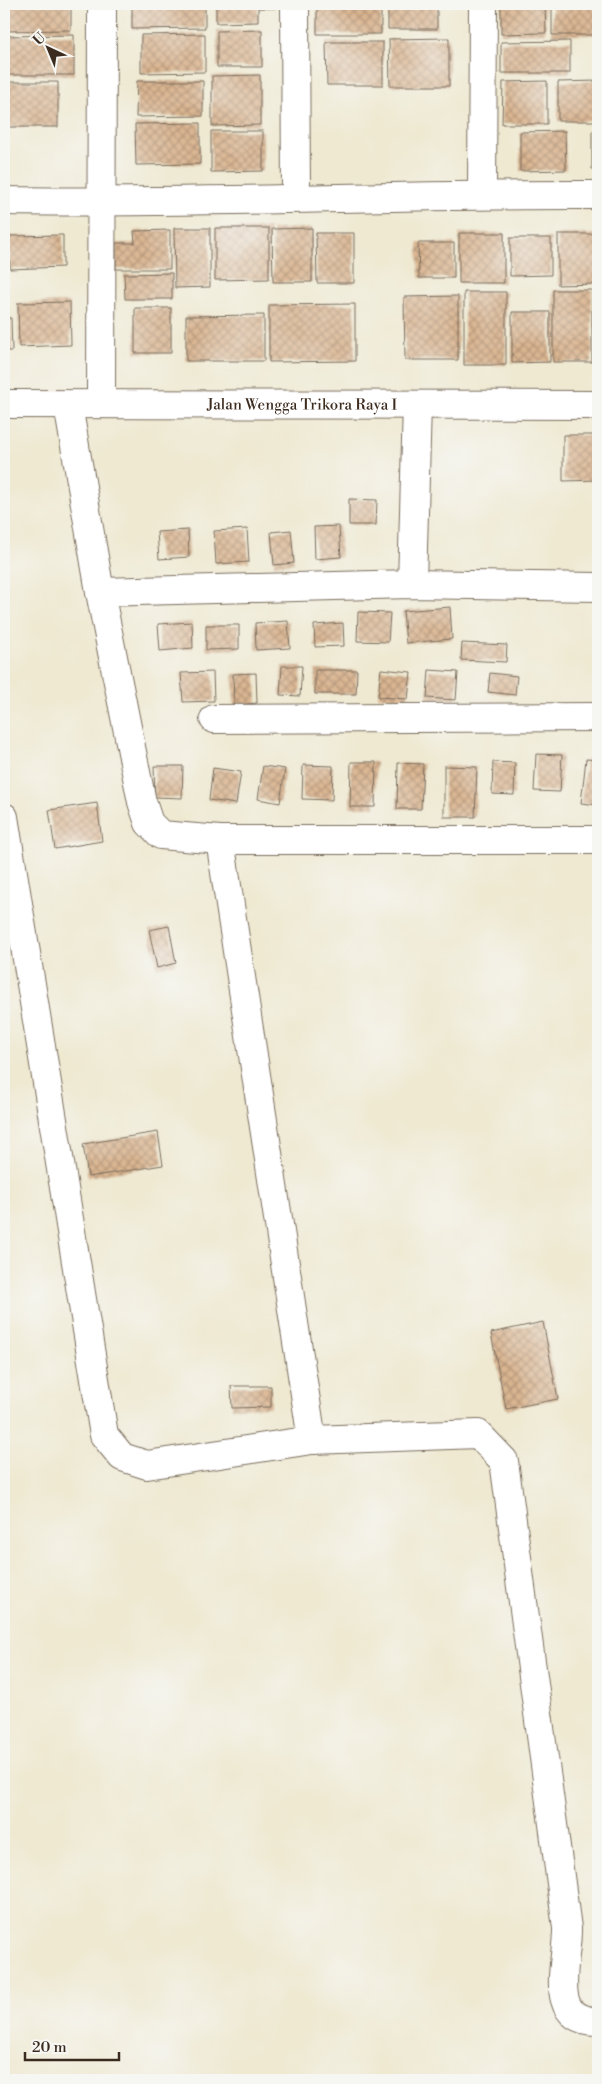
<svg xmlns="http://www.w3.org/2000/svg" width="602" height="2084" font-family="'Libre Bodoni',serif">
<defs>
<pattern id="building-cross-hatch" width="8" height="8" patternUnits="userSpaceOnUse" patternTransform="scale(1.25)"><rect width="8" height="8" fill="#dab692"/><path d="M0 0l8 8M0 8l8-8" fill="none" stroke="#b29477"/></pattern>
</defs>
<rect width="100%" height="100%" fill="#f6f6f2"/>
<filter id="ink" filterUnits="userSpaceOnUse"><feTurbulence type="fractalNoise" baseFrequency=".02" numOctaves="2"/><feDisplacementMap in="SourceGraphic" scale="10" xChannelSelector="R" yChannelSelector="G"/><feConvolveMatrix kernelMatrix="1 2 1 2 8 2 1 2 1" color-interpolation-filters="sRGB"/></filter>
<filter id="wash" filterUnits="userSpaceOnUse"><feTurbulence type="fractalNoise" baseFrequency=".0096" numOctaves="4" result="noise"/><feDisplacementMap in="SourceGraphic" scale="20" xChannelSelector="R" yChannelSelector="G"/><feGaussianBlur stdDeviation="1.12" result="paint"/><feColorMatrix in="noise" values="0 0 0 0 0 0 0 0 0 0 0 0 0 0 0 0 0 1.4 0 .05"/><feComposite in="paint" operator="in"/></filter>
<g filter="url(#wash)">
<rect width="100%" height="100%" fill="#efe9d2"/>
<g id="blocks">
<path fill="url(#building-cross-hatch)" d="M 4,4 L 71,4 L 71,30 L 4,31 Z
M 132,4 L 205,4 L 205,28 L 132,29 Z
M 216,4 L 275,4 L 275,8 L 258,8 L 258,22 L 216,23 Z
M 317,4 L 381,4 L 381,34 L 317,34 Z
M 388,4 L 437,4 L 437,29 L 388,29 Z
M 501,4 L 545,4 L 546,33 L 501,34 Z
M 552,4 L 598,4 L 598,35 L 552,35 Z
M 262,30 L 262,67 L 217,67 L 217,31 Z
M 205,34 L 205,72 L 141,73 L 141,35 Z
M 74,35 L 74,75 L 5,75 L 5,36 Z
M 449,38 L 449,86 L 390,86 L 389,39 Z
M 570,41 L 570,73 L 501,73 L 501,42 Z
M 326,42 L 383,42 L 383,85 L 327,85 Z
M 260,75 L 260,125 L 212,126 L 212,76 Z
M 137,81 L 203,81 L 203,116 L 136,117 Z
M 547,81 L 547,124 L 502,124 L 503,82 Z
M 598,81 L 598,121 L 558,121 L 558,82 Z
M 5,82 L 58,82 L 58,127 L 5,127 Z
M 200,123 L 200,164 L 136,165 L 135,124 Z
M 211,131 L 263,131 L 263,171 L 211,172 Z
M 565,131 L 566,170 L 520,171 L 520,132 Z
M 592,131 L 598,131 L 598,169 L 592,169 Z
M 174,228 L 210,228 L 210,287 L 175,288 Z
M 215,228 L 269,228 L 269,279 L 215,280 Z
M 312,228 L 312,282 L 273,282 L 272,229 Z
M 170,230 L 170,269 L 116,269 L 116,243 L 135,243 L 134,231 Z
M 316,233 L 354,233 L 354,283 L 317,283 Z
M 459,233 L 504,233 L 504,283 L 459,283 Z
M 558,234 L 598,234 L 598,284 L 558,285 Z
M 63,235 L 63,267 L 10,269 L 9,236 Z
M 510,238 L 551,238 L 551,275 L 510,276 Z
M 418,243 L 454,243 L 454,278 L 419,278 Z
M 172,273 L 172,299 L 125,299 L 124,274 Z
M 553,290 L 592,290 L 592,362 L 553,362 Z
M 595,291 L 598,291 L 598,327 L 595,328 Z
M 464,292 L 506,292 L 506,365 L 464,365 Z
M 458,296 L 458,360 L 405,360 L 404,297 Z
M 70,302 L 71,345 L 19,347 L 18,303 Z
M 355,304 L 355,361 L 269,362 L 269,305 Z
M 135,308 L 171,308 L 171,353 L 135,353 Z
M 512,312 L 550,312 L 550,362 L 512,363 Z
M 264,315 L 264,361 L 186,361 L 186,316 Z
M 4,318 L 11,318 L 12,351 L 4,351 Z
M 563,435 L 598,435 L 598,480 L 563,481 Z
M 349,499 L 377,500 L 376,525 L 349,525 Z
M 339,526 L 341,557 L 315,559 L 314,527 Z
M 247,529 L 249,562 L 216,564 L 214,531 Z
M 188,530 L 189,557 L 159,559 L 157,532 Z
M 291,530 L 294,563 L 274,565 L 271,532 Z
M 450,607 L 452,639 L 406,643 L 403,611 Z
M 358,612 L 390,613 L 388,642 L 357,641 Z
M 288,621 L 290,648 L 256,650 L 255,623 Z
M 192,622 L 193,648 L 160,651 L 158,624 Z
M 343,623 L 344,646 L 315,647 L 314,625 Z
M 206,625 L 239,625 L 239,649 L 206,650 Z
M 462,643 L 507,645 L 506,662 L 461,660 Z
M 282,666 L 302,666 L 300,696 L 280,695 Z
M 381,669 L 411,672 L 408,699 L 378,697 Z
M 315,670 L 357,670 L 356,694 L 315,694 Z
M 429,670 L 458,672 L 456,700 L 427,698 Z
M 213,672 L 214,701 L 183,702 L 181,673 Z
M 256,673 L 257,703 L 234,705 L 233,674 Z
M 490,673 L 517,676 L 515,695 L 488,692 Z
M 536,754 L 562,755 L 560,792 L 534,791 Z
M 586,759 L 598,760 L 598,805 L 581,803 Z
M 351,762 L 376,762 L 375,807 L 350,807 Z
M 493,762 L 515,763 L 514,795 L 492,794 Z
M 398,763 L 423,764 L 421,809 L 397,809 Z
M 303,765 L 333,766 L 332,800 L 302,799 Z
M 154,766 L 183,766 L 182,798 L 155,797 Z
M 263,766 L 285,769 L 280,803 L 258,799 Z
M 444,766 L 477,767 L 475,817 L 444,817 Z
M 213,768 L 241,772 L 236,804 L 209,800 Z
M 97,803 L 102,841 L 55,849 L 49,810 Z
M 169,926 L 176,963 L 157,968 L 149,930 Z
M 158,1132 L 163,1165 L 88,1177 L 83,1144 Z
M 543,1322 L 558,1399 L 506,1409 L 491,1333 Z
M 231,1386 L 271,1386 L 271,1407 L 232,1408 Z"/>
</g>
</g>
<g filter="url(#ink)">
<use href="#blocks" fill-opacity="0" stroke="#7a6d5d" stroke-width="1"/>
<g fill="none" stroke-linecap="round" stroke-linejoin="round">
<g stroke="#7a6d5d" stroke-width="30">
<g id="minor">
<path d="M 295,4 L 296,198"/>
<path d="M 482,195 L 483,4"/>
<path d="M 4,201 C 202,204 400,194 598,195"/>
<path id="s1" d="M 4,404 L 598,405"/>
<path d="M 101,404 L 102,4"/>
<path d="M 68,405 L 100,592 L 142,802 L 149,823 L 161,835 L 220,840 L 598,840"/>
<path d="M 412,584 L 417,405"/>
<path d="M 100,592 L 412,584 L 598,587"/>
<path d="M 214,719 L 598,717"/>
<path d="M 4,817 L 104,1435 L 122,1457 L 147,1465 L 312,1440 L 478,1434 L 504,1461 L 567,1928 C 568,1961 545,2022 598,2021"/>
<path d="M 220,840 L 312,1440"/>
</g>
</g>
<use href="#minor" stroke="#fff" stroke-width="28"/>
</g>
</g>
<g text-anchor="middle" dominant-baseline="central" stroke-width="4.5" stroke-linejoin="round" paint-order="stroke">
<g font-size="15" fill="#3b2a1e" stroke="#f6f6f2">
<text stroke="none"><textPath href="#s1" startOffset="298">Jalan Wengga Trikora Raya I</textPath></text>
</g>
</g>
<rect width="602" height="2084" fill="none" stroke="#f6f6f2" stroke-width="20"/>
<g transform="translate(48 48) rotate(316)" stroke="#f6f6f2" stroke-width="4" paint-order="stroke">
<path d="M0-4L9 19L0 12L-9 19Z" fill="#3b2a1e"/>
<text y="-8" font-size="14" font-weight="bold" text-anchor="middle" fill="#3b2a1e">U</text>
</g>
<path d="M25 2052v8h94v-8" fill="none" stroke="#3b2a1e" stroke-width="2.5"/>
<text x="32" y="2052" font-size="15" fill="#3b2a1e" stroke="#f6f6f2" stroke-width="4" paint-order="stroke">20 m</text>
</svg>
